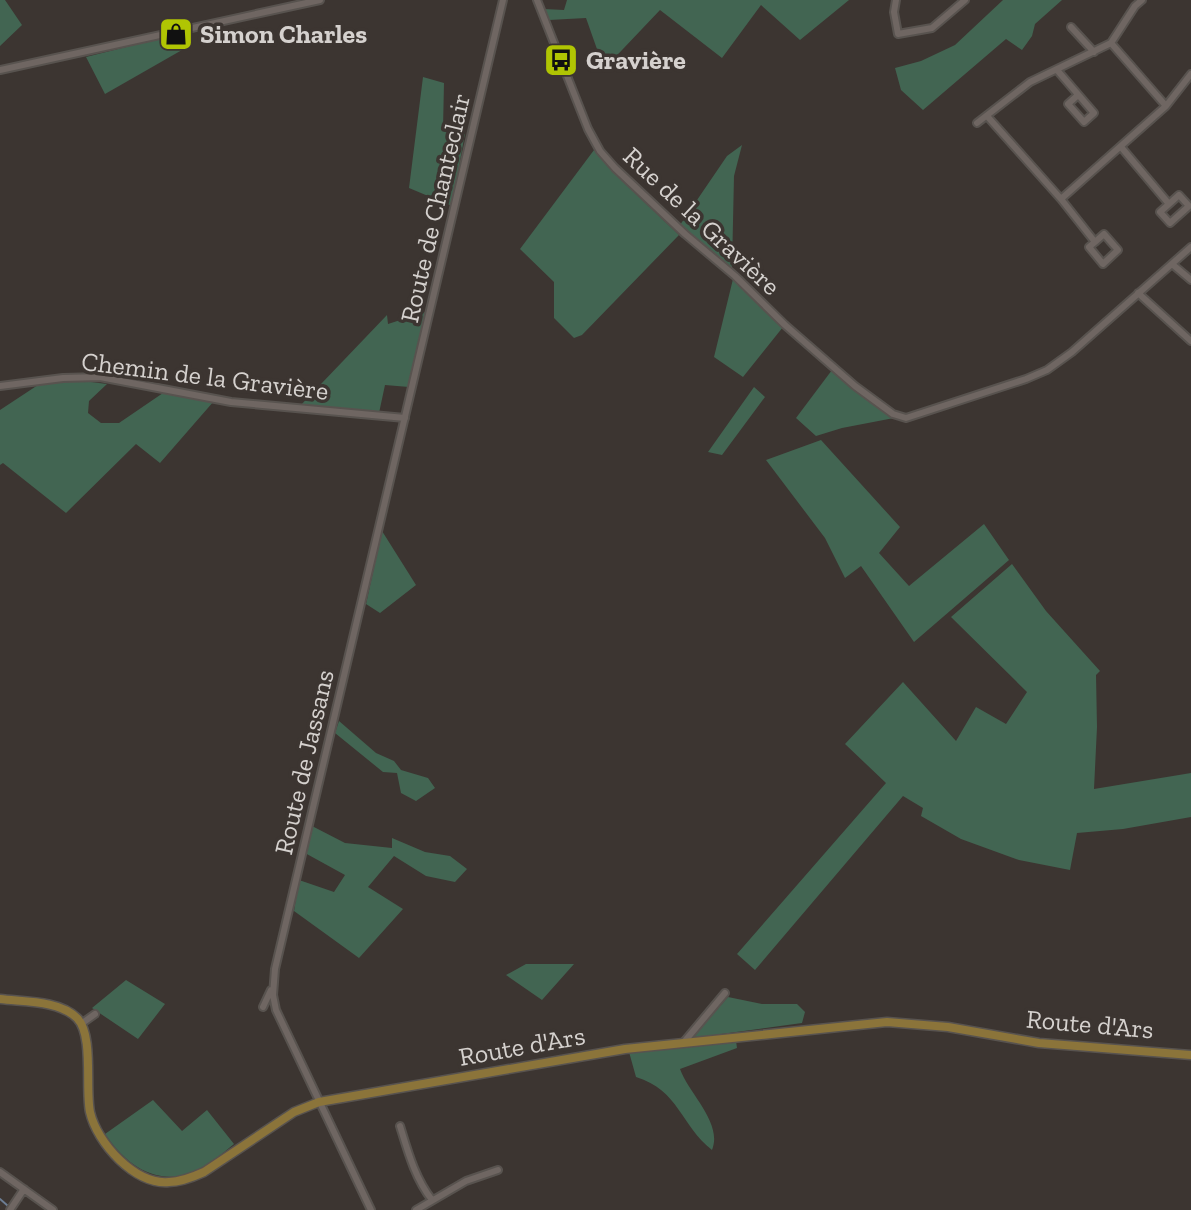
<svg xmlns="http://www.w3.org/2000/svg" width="1191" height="1210" font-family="'Zilla Slab',serif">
<rect width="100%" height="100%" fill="#3c3531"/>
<path fill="#426552" d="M 0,0 L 5,0 L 22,25 L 0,46 Z
M 567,0 L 849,0 L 800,40 L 761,5 L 722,58 L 660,10 L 604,69 L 586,18 L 549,20 L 544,9 L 564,10 Z
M 1003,0 L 1062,0 L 1035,24 L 1032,36 L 1022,50 L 1006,39 L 923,110 L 901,90 L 895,68 L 921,61 L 955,45 Z
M 170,36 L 182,50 L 105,94 L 86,57 Z
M 423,77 L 444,83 L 443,129 L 465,133 L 452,206 L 409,188 Z
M 742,145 L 734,176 L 732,268 L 680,225 L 727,156 Z
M 594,150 L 612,171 L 679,235 L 582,335 L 574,338 L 554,318 L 554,282 L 520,249 Z
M 733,279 L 783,327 L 743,377 L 714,357 Z
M 425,312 L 409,387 L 385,385 L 379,413 L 299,407 L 387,315 L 388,324 Z
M 832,370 L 894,418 L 842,428 L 816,436 L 796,418 Z
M 75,380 L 107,384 L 89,401 L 88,413 L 101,423 L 119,423 L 163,393 L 214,401 L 160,463 L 136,444 L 66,513 L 3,463 L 0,465 L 0,410 L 41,383 Z
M 754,387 L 765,397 L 722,455 L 708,452 Z
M 821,440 L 900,527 L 879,553 L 909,586 L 984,524 L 1009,560 L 914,642 L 861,566 L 845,578 L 825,538 L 766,460 Z
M 382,531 L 416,585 L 380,613 L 366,604 Z
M 1012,564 L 1046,611 L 1100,671 L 1096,675 L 1097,727 L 1094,789 L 1191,773 L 1191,817 L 1123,829 L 1077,833 L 1070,870 L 1019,860 L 961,839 L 921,816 L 923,808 L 903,796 L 755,970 L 737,954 L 886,783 L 845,744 L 903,682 L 956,741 L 976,707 L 1006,724 L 1027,692 L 951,617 Z
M 339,721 L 376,753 L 394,761 L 401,770 L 428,778 L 435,788 L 416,801 L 401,793 L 397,773 L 383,772 L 335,733 Z
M 312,826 L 345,843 L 392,848 L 392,838 L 425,852 L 450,856 L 467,869 L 455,882 L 426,876 L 394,856 L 368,887 L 403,909 L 359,958 L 294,911 L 299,880 L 334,892 L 345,875 L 305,853 Z
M 526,964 L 574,964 L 542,1000 L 506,975 Z
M 126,980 L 165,1004 L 138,1039 L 92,1008 Z
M 728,997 L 762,1004 L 797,1004 L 805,1012 L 802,1023 L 692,1038 Z
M 736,1041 L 737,1048 L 680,1069 C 689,1094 723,1123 712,1150 C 681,1126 679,1090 636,1077 L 629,1052 Z
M 153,1100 L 182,1131 L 207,1110 L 234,1144 C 222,1154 208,1166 193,1172 C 156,1187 125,1164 105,1134 Z"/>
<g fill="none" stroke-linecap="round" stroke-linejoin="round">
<path stroke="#6d7e94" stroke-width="2" d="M 0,1199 L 8,1206"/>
<g stroke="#58534f" stroke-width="10">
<path id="minor" d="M 537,0 L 588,129 L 600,151 L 615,168 L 685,234 L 735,276 L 785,325 L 855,386 L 893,414 L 906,418 L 1026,379 L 1047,370 L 1072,352 L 1191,247
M 896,0 L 894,12 L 898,34 L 932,28 L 965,0
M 1071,27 L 1094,52
M 1111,43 L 1166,106
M 0,70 L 320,0
M 1057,70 L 1094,113 L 1084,122 L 1068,104 L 1078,95
M 987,116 L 1061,199 L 1095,242 L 1104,234 L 1118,250 L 1103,264 L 1089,247 L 1095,242
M 977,123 L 1030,82 L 1111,43 L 1135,6 L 1142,0
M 1121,147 L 1169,204 L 1160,212 L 1170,223 L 1189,206 L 1179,195 L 1169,204
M 1061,199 L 1166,106 L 1191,74
M 1172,264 L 1191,280
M 1138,293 L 1191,341
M 0,386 L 63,378 L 100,377 L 231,402 L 405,418
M 263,1007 L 271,990
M 81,1024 L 95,1014
M 684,1042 L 725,993
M 400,1126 C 408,1152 415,1178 432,1200
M 0,1172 L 53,1210
M 10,1210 L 24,1189
M 371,1210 L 276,1010 L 273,995 L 275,969 L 503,0
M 416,1210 L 466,1181 L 498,1170"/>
</g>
<g stroke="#58534f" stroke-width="11">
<path id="major" d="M 0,999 C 23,1002 59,1000 77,1018 C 94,1035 85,1088 90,1112 C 97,1143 135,1185 169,1182 C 181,1182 193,1177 204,1172 L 294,1112 L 319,1102 L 625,1049 L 887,1022 L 948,1027 L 1039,1043 L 1191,1055"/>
</g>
<use href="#minor" stroke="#6f6662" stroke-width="6"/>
<use href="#major" stroke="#8b743a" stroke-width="8"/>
</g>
<defs>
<g id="shop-square" transform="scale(1.75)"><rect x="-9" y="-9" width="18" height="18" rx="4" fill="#b0c503" stroke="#3c3531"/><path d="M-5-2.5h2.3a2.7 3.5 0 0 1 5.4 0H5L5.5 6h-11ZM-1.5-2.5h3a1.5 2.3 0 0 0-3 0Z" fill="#111"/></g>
<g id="bus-square" transform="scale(1.75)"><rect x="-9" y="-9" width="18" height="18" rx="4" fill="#b0c503" stroke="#3c3531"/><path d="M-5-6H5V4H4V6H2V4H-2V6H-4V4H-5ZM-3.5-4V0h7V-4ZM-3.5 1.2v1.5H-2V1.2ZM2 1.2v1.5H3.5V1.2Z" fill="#111"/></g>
</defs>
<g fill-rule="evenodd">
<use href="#shop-square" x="176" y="34"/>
<use href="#bus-square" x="561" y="60"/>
</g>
<g text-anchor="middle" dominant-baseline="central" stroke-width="7" stroke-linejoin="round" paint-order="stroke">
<g font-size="26" font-weight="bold" fill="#d5d1ce" stroke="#3c3531" text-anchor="start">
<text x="200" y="34">Simon Charles</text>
<text x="586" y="60">Gravière</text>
</g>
<g font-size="26" fill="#d5d1ce" stroke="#3c3531">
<text transform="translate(435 208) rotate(-77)">Route de Chanteclair</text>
<text transform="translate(702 221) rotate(43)">Rue de la Gravière</text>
<text transform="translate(205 376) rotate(7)">Chemin de la Gravière</text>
<text transform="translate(304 762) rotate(-77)">Route de Jassans</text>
<text transform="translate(1090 1024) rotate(5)">Route d'Ars</text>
<text transform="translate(522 1046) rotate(-10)">Route d'Ars</text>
</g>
</g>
</svg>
